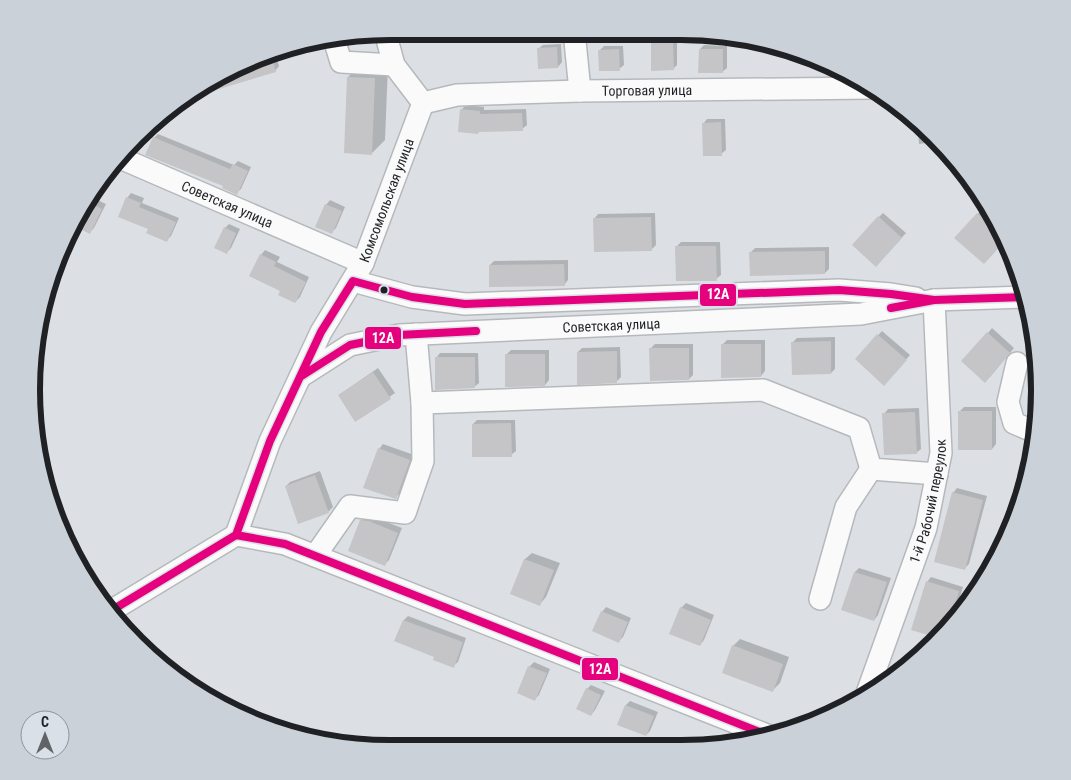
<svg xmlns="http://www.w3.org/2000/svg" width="1071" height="780" font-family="'Roboto Condensed',sans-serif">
<rect width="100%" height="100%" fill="#dce0e4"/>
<path fill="#0003" d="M 376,33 L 373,36 L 350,43 L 348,37 Z
M 656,39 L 677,39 L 677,65 L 673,69 L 652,43 Z
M 561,44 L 562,62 L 558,67 L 538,49 L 543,45 Z
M 704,45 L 727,46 L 727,68 L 722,72 L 700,49 Z
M 604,46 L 623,46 L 624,65 L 619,69 L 599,51 Z
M 276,56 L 279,66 L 275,71 L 223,86 L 220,78 L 259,61 Z
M 362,64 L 388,65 L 385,140 L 372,153 L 348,77 Z
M 466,105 L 484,107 L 484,110 L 526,109 L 527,125 L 522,129 L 480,131 L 478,133 L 461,110 Z
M 707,119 L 725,119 L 726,150 L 721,154 L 703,124 Z
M 918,127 L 934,142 L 919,144 Z
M 158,134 L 234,165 L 238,161 L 251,167 L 241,189 L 236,193 L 154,138 Z
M 131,193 L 144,198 L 142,203 L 179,218 L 171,236 L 167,240 L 150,228 L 127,198 Z
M 91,197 L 106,204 L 94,228 L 89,233 L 77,218 Z
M 330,200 L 345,207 L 336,228 L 332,232 L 326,205 Z
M 982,209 L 998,223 L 1006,239 L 988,258 L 956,238 Z
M 655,213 L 656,245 L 651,250 L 594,219 L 598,214 Z
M 883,213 L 906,233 L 880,261 L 879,217 Z
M 229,224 L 240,229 L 231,248 L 227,252 L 225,228 Z
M 681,242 L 720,242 L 721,275 L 716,279 L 676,247 Z
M 829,247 L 829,269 L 825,273 L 750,253 L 755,248 Z
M 265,250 L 280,257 L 277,262 L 309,277 L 300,297 L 295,302 L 282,290 L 261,255 Z
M 568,260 L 568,280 L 564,285 L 490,265 L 494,261 Z
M 992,328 L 1014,348 L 990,377 L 988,333 Z
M 882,331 L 910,355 L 888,380 L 856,359 Z
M 835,337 L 835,369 L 831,373 L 793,342 L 797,338 Z
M 727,340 L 765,340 L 765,371 L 761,376 L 722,345 Z
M 655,344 L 693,344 L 693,375 L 689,379 L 651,348 Z
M 620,347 L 621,377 L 616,382 L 578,352 L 582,348 Z
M 511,350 L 549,350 L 549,380 L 545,385 L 506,355 Z
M 440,353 L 478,353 L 479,383 L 474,387 L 436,358 Z
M 378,368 L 395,393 L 356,420 L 339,395 Z
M 964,407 L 996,407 L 996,444 L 992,449 L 959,412 Z
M 919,408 L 921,449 L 916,453 L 884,414 L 888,409 Z
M 477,420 L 515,420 L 516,451 L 511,455 L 473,424 Z
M 383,444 L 414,455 L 400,493 L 395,498 L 379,449 Z
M 1031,456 L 1021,505 L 1018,510 L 1016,510 L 1027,460 Z
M 320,471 L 333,507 L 328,512 L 286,486 L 290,482 Z
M 957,488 L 987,496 L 969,564 L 965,568 L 953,493 Z
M 365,516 L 373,517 L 402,528 L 389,560 L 385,564 L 361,521 Z
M 532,553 L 560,563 L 546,597 L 540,604 L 512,593 L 525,559 Z
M 859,568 L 891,578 L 878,615 L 874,620 L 842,609 L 855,572 Z
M 931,577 L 963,587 L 951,626 L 939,637 L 913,629 L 927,582 Z
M 686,603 L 714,615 L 704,640 L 700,645 L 681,608 Z
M 606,607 L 631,618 L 623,637 L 619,641 L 602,612 Z
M 408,616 L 466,638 L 458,662 L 453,666 L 435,656 L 396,640 L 404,620 Z
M 740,639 L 789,657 L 780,683 L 773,690 L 733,646 Z
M 921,646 L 927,648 L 905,669 L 908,660 Z
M 534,662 L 550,669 L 539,695 L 535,699 L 519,692 L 530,666 Z
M 591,685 L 605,691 L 595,710 L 591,715 L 587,689 Z
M 630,701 L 658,712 L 650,731 L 646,735 L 618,724 L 626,705 Z
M 729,738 L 739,743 L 723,746 Z"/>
<path fill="#c5c4c7" d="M 673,42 L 674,70 L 651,71 L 651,43 Z
M 557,47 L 558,68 L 538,69 L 537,48 Z
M 619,49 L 620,71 L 599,71 L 598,50 Z
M 699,49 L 723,49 L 723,73 L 698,73 Z
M 271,55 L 276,72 L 209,92 L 206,85 Z
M 347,77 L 375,78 L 372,155 L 344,153 Z
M 460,109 L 480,111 L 480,114 L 522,113 L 523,131 L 478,132 L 478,134 L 458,132 Z
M 721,122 L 722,156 L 703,156 L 702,123 Z
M 153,137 L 230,169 L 233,164 L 248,171 L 237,195 L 222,188 L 223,186 L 145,155 Z
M 126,197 L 141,203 L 139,207 L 176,222 L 167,242 L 146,233 L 148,229 L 118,217 Z
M 88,202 L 102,209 L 90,234 L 72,225 Z
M 325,204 L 342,211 L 332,234 L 315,227 Z
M 977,213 L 1006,240 L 984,264 L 954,238 Z
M 878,216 L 902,238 L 876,267 L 852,245 Z
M 651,217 L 652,251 L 594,252 L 593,218 Z
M 224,227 L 236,233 L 227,254 L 214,248 Z
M 675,246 L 716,246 L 717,281 L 676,281 Z
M 825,251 L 825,274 L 750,276 L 749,252 Z
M 260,254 L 276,262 L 274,266 L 306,282 L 295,303 L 278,295 L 280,291 L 249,276 Z
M 564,264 L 565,286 L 489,287 L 489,265 Z
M 987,332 L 1010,353 L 985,383 L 961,361 Z
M 877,334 L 907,360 L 884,386 L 855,359 Z
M 831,341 L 831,374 L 792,375 L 791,342 Z
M 721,344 L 761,344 L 761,377 L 721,378 Z
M 649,348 L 689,348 L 689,380 L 650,381 Z
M 617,351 L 617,383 L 577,385 L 577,352 Z
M 505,354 L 545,354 L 545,386 L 505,387 Z
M 435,357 L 475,357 L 475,388 L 435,390 Z
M 373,372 L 391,399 L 355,422 L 338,395 Z
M 958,411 L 992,411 L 992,450 L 958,450 Z
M 915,412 L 917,454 L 884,455 L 882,413 Z
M 511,423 L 512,457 L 472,457 L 472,424 Z
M 378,448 L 410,460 L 396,499 L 363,488 Z
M 315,475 L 329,513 L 298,524 L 285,486 Z
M 952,492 L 983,500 L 965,570 L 934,562 Z
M 360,520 L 369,521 L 398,533 L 385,566 L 348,551 Z
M 524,559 L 554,570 L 540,606 L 510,594 Z
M 854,572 L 887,582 L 874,621 L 841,610 Z
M 926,581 L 959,591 L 948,629 L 938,638 L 911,630 Z
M 680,607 L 711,620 L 700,646 L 669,634 Z
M 601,611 L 628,622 L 619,643 L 592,631 Z
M 403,620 L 463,642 L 454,668 L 433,660 L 434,657 L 394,641 Z
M 732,645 L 783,664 L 773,692 L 722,673 Z
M 528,666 L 547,673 L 535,701 L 517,693 Z
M 586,688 L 601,695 L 591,716 L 576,709 Z
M 625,705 L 654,716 L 646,736 L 617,725 Z"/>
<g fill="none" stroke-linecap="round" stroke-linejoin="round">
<g stroke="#b6b9bc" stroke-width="24">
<g id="minor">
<path d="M 574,31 L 580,91"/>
<path d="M 334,39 L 341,62 L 394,65"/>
<path id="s1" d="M 423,103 L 457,95 L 580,91 L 873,88"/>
<path id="s2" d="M 118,157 L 363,263"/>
<path d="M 353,281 L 412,297 L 465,304 L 839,290 L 891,294 L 916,298"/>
<path d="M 1017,363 L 1008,402 L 1014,423 L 1037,433"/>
<path id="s3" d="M 300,377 L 350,345 L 399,335 L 861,314 L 934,300 L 1028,297"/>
<path d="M 422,403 L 763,390 L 859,428 L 871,469 L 937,474"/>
<path id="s4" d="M 236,535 L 270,441 L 321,332 L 363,263 L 423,103 L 394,65 L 385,32"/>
<path d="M 315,556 L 350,506 L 405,513 L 423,461 L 422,403 L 416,334"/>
<path d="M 820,599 L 846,507 L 871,469"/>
<path d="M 109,612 L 236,535 L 285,544 L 767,735"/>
<path id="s5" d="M 867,693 L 926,528 L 941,453 L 934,300"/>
</g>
</g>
<use href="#minor" stroke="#fafafb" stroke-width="21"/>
<g stroke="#d9e0e8" stroke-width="11">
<path id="bus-1" d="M 891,308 L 934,300 L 1027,297
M 300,377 L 350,345 L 399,335 L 476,331
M 236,535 L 270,441 L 321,332 L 353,281 L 412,297 L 465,304 L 839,290 L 891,294 L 934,300
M 109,612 L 236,535 L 285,544 L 767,735"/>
</g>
<use href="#bus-1" stroke="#e5007d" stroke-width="8"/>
</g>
<circle fill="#1f2124" stroke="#d9e0e8" stroke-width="2" cx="384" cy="290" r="4.5"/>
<g text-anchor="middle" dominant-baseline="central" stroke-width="4.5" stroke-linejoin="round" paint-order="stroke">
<g font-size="14" fill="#1f2124" stroke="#d9e0e8">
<text stroke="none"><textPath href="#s1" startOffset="225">Торговая улица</textPath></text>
<text stroke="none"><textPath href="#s4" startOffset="368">Комсомольская улица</textPath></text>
<text stroke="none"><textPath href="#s2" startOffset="119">Советская улица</textPath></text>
<text stroke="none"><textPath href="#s3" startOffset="322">Советская улица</textPath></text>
<text stroke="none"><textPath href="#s5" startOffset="202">1-й Рабочий переулок</textPath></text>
</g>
</g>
<path d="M0 0H1071V780H0ZM390 40H681A350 350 0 0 1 1031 390V390A350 350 0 0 1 681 740H390A350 350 0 0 1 40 390V390A350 350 0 0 1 390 40Z" fill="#cad1d8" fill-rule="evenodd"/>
<path fill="none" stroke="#1f2124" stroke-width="6" d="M390 40H681A350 350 0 0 1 1031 390V390A350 350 0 0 1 681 740H390A350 350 0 0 1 40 390V390A350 350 0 0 1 390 40Z"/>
<g stroke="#d9e0e8" stroke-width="2">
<rect x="699" y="283" width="38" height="24" rx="5" fill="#e5007d"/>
<rect x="364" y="326" width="38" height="24" rx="5" fill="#e5007d"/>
<rect x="581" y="657" width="38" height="24" rx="5" fill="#e5007d"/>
</g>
<g font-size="14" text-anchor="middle" font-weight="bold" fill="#fff">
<text x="718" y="299">12А</text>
<text x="383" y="343">12А</text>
<text x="600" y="674">12А</text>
</g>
<g transform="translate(45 735)"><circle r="24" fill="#d9e0e8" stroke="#8f949a"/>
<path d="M0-4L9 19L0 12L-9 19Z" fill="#616467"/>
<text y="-8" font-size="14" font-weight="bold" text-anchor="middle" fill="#1f2124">С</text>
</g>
</svg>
